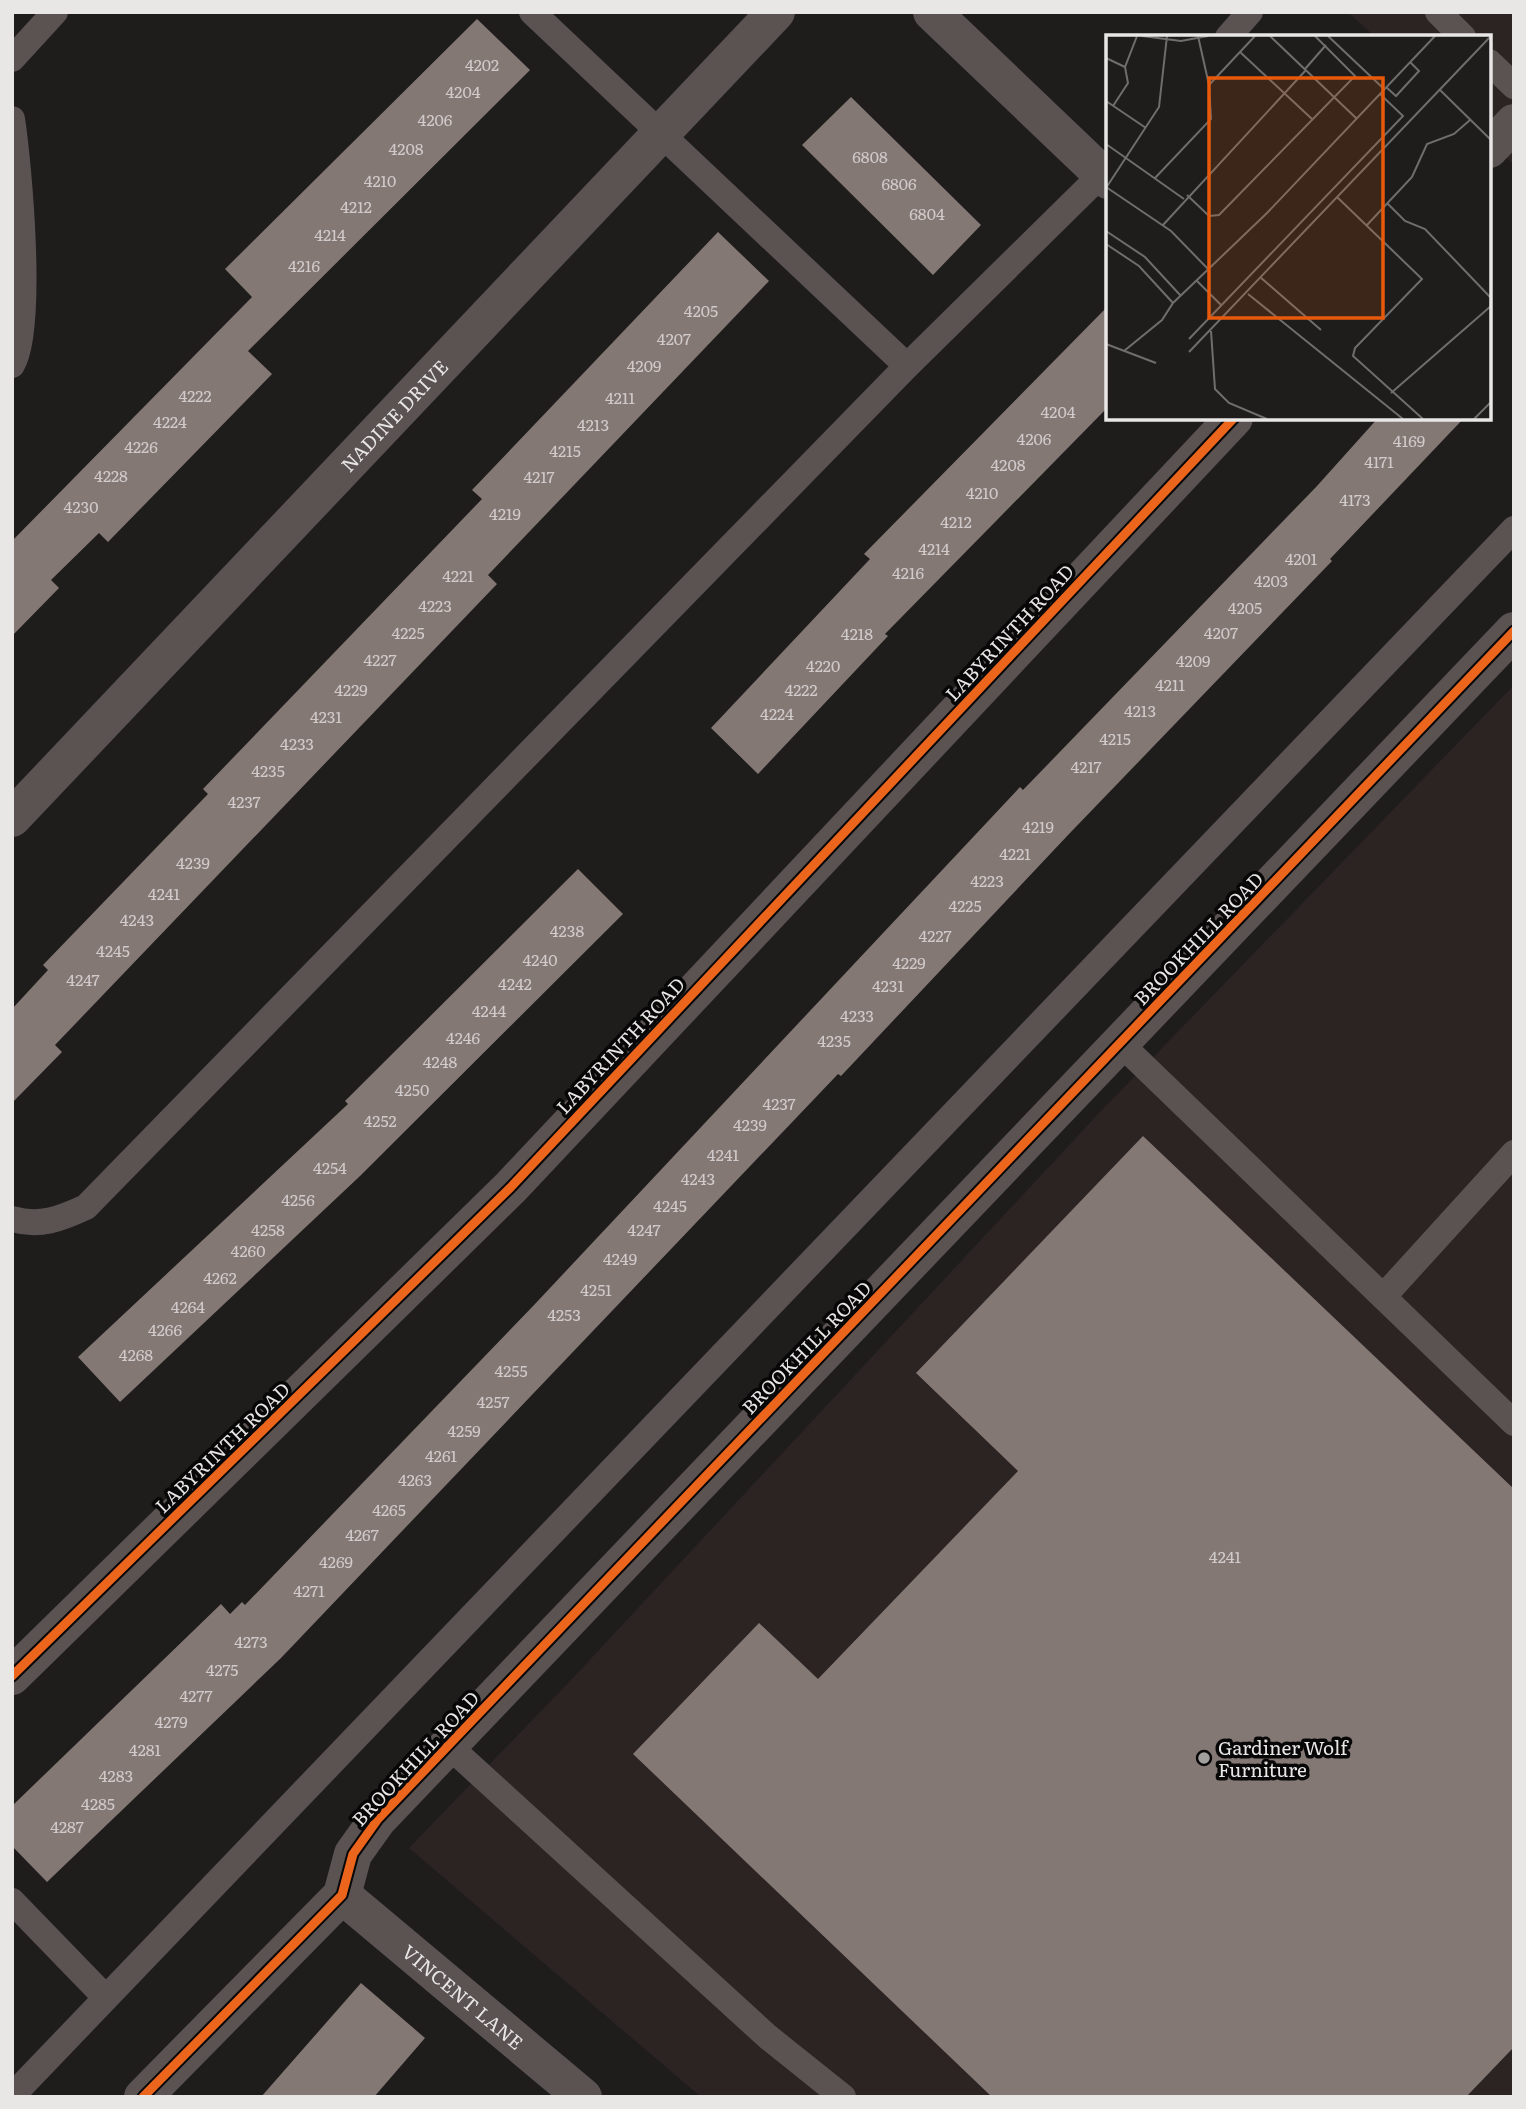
<svg xmlns="http://www.w3.org/2000/svg" width="1526" height="2109" font-family="Literata,serif">
<rect width="100%" height="100%" fill="#1e1d1c"/>
<path fill="#2c2422" d="M 1348,12 L 1514,12 L 1514,165 L 1489,142 L 1489,37 L 1375,37 Z
M 1514,685 L 1514,2097 L 701,2097 L 409,1848 L 571,1680 L 1099,1113 Z"/>
<path fill="#847875" d="M 477,19 L 530,70 L 248,351 L 272,374 L 108,542 L 99,533 L 51,580 L 59,588 L 12,636 L 12,541 L 252,297 L 225,269 Z
M 851,97 L 981,225 L 933,275 L 802,145 Z
M 718,232 L 769,281 L 488,575 L 497,584 L 55,1045 L 62,1052 L 12,1103 L 12,1009 L 48,970 L 43,965 L 208,794 L 203,789 L 482,499 L 472,490 Z
M 1108,306 L 1108,407 L 885,634 L 888,636 L 758,774 L 711,728 L 870,559 L 864,554 Z
M 1378,418 L 1464,418 L 1330,559 L 1332,561 L 1069,834 L 841,1076 L 838,1074 L 281,1658 L 47,1882 L 12,1846 L 12,1806 L 221,1604 L 230,1614 L 242,1602 L 245,1605 L 535,1304 L 1020,787 L 1023,790 L 1317,486 Z
M 578,869 L 623,914 L 360,1176 L 120,1402 L 78,1357 L 348,1104 L 345,1101 Z
M 1143,1136 L 1514,1489 L 1514,2047 L 1466,2097 L 992,2097 L 633,1754 L 759,1623 L 818,1679 L 1018,1471 L 916,1373 Z
M 361,1983 L 425,2038 L 374,2097 L 261,2097 Z"/>
<g fill="none" stroke-linecap="round" stroke-linejoin="round">
<path stroke="#5a5352" stroke-width="26" d="M 532,12 L 907,366
M 1438,12 L 1463,37
M 1228,37 L 1250,12
M 12,59 L 55,12
M 1489,62 L 1514,86
M 12,119 C 19,165 34,329 12,365
M 1121,1044 L 1514,1423
M 12,1219 C 40,1227 60,1219 86,1207 L 907,366 L 1108,168
M 1383,1297 L 1514,1153
M 449,1746 L 768,2037 L 843,2097
M 12,1901 L 106,1998
M 12,2096 L 1514,529"/>
<g stroke="#5a5352" stroke-width="38">
<path d="M 932,12 L 1108,180"/>
<path d="M 1489,149 L 1514,123"/>
<path id="s1" d="M 12,818 L 776,12"/>
<path d="M 12,1676 L 511,1187 L 1234,418"/>
<path id="s2" d="M 342,1895 L 583,2097"/>
<path d="M 143,2097 L 342,1895 L 353,1854 L 378,1819 L 1514,631"/>
</g>
<g stroke="#080707" stroke-width="13">
<path id="cycleway" d="M 12,1676 L 511,1187 L 1234,418
M 143,2097 L 342,1895 L 353,1854 L 378,1819 L 1514,631"/>
</g>
<use href="#cycleway" stroke="#eb651d" stroke-width="9"/>
</g>
<circle fill="#a2a09f" stroke="#080707" stroke-width="2.5" cx="1204" cy="1758" r="7"/>
<g text-anchor="middle" dominant-baseline="central" stroke-width="7" stroke-linejoin="round" paint-order="stroke">
<g font-size="16" fill="#d0caca">
<text x="482" y="64">4202</text>
<text x="463" y="91">4204</text>
<text x="435" y="119">4206</text>
<text x="406" y="148">4208</text>
<text x="870" y="156">6808</text>
<text x="380" y="180">4210</text>
<text x="899" y="183">6806</text>
<text x="356" y="206">4212</text>
<text x="927" y="213">6804</text>
<text x="330" y="234">4214</text>
<text x="304" y="265">4216</text>
<text x="701" y="310">4205</text>
<text x="674" y="338">4207</text>
<text x="644" y="365">4209</text>
<text x="195" y="395">4222</text>
<text x="620" y="397">4211</text>
<text x="1058" y="411">4204</text>
<text x="170" y="421">4224</text>
<text x="593" y="424">4213</text>
<text x="1034" y="438">4206</text>
<text x="1409" y="440">4169</text>
<text x="141" y="446">4226</text>
<text x="565" y="450">4215</text>
<text x="1379" y="461">4171</text>
<text x="1008" y="464">4208</text>
<text x="111" y="475">4228</text>
<text x="539" y="476">4217</text>
<text x="982" y="492">4210</text>
<text x="1355" y="499">4173</text>
<text x="81" y="506">4230</text>
<text x="505" y="513">4219</text>
<text x="956" y="521">4212</text>
<text x="934" y="548">4214</text>
<text x="1301" y="558">4201</text>
<text x="908" y="572">4216</text>
<text x="458" y="575">4221</text>
<text x="1271" y="580">4203</text>
<text x="435" y="605">4223</text>
<text x="1245" y="607">4205</text>
<text x="408" y="632">4225</text>
<text x="1221" y="632">4207</text>
<text x="857" y="633">4218</text>
<text x="380" y="659">4227</text>
<text x="1193" y="660">4209</text>
<text x="823" y="665">4220</text>
<text x="1170" y="684">4211</text>
<text x="351" y="689">4229</text>
<text x="801" y="689">4222</text>
<text x="1140" y="710">4213</text>
<text x="777" y="713">4224</text>
<text x="326" y="716">4231</text>
<text x="1115" y="738">4215</text>
<text x="297" y="743">4233</text>
<text x="1086" y="766">4217</text>
<text x="268" y="770">4235</text>
<text x="244" y="801">4237</text>
<text x="1038" y="826">4219</text>
<text x="1015" y="853">4221</text>
<text x="193" y="862">4239</text>
<text x="987" y="880">4223</text>
<text x="164" y="893">4241</text>
<text x="965" y="905">4225</text>
<text x="137" y="919">4243</text>
<text x="567" y="930">4238</text>
<text x="935" y="935">4227</text>
<text x="113" y="950">4245</text>
<text x="540" y="959">4240</text>
<text x="909" y="962">4229</text>
<text x="83" y="979">4247</text>
<text x="515" y="983">4242</text>
<text x="888" y="985">4231</text>
<text x="489" y="1010">4244</text>
<text x="857" y="1015">4233</text>
<text x="463" y="1037">4246</text>
<text x="834" y="1040">4235</text>
<text x="440" y="1061">4248</text>
<text x="412" y="1089">4250</text>
<text x="779" y="1103">4237</text>
<text x="380" y="1120">4252</text>
<text x="750" y="1124">4239</text>
<text x="723" y="1154">4241</text>
<text x="330" y="1167">4254</text>
<text x="698" y="1178">4243</text>
<text x="298" y="1199">4256</text>
<text x="670" y="1205">4245</text>
<text x="268" y="1229">4258</text>
<text x="644" y="1229">4247</text>
<text x="248" y="1250">4260</text>
<text x="620" y="1258">4249</text>
<text x="220" y="1277">4262</text>
<text x="596" y="1289">4251</text>
<text x="188" y="1306">4264</text>
<text x="564" y="1314">4253</text>
<text x="165" y="1329">4266</text>
<text x="136" y="1354">4268</text>
<text x="511" y="1370">4255</text>
<text x="493" y="1401">4257</text>
<text x="464" y="1430">4259</text>
<text x="441" y="1455">4261</text>
<text x="415" y="1479">4263</text>
<text x="389" y="1509">4265</text>
<text x="362" y="1534">4267</text>
<text x="1225" y="1556">4241</text>
<text x="336" y="1561">4269</text>
<text x="309" y="1590">4271</text>
<text x="251" y="1641">4273</text>
<text x="222" y="1669">4275</text>
<text x="196" y="1695">4277</text>
<text x="171" y="1721">4279</text>
<text x="145" y="1749">4281</text>
<text x="116" y="1775">4283</text>
<text x="98" y="1803">4285</text>
<text x="67" y="1826">4287</text>
</g>
<g font-size="19" fill="#e9e6e6" stroke="#080707">
<text stroke="none"><textPath href="#s1" startOffset="555">NADINE DRIVE</textPath></text>
<text transform="translate(1009 632) rotate(-47)">LABYRINTH ROAD</text>
<text transform="translate(1198 938) rotate(-46)">BROOKHILL ROAD</text>
<text transform="translate(620 1045) rotate(-47)">LABYRINTH ROAD</text>
<text transform="translate(806 1347) rotate(-46)">BROOKHILL ROAD</text>
<text transform="translate(222 1447) rotate(-44)">LABYRINTH ROAD</text>
<text transform="translate(415 1758) rotate(-47)">BROOKHILL ROAD</text>
<text stroke="none"><textPath href="#s2" startOffset="158">VINCENT LANE</textPath></text>
</g>
<g font-size="19" fill="#e9e6e6" stroke="#080707" text-anchor="start">
<text x="1218" y="1747">Gardiner Wolf<tspan x="1218" dy="22">Furniture</tspan></text>
</g>
</g>
<g transform="translate(1106 35)">
<rect width="385" height="385" fill="#1e1d1c"/>
<path fill="none" stroke="#6f6d6d" stroke-width="2" d="M 36,1 L 75,6 L 102,1M 164,1 L 250,83M 222,1 L 278,54M 134,17 L 206,84M 0,23 L 19,32M 199,34 L 220,10M 103,50 L 149,1M 280,52 L 290,61 L 313,36 L 304,27M 333,54 L 385,105M 0,66 L 40,93M 7,71 L 22,48 L 19,32 L 31,1M 0,109 L 78,164M 49,143 L 105,84 L 103,50 L 92,1M 0,152 L 65,196 L 103,235M 0,153 L 53,72 L 61,1M 81,160 L 103,181 L 113,180 L 249,41 L 209,1M 231,162 L 316,244 L 249,313 L 247,321 L 317,384M 281,168 L 299,186 L 319,194 L 385,263M 57,190 L 200,35M 261,190 L 306,142 L 321,109 L 348,99 L 364,85M 0,196 L 39,222 L 75,261M 0,209 L 33,231 L 67,268M 154,242 L 215,295M 91,246 L 115,270M 142,259 L 297,384M 105,296 L 109,354 L 123,368 L 161,384M 83,304 L 297,81 L 274,59M 0,309 L 50,328M 18,316 L 56,285 L 67,268 L 161,178 L 329,1M 83,317 L 385,1M 285,358 L 385,271M 368,384 L 385,367"/>
<path fill="#e8590c" fill-opacity="0.15" stroke="#e8590c" stroke-width="3.5" d="M 103,43 L 277,43 L 277,283 L 103,283 Z"/>
<rect width="385" height="385" fill="none" stroke="#e9e6e6" stroke-width="3.5"/>
</g>
<rect width="1526" height="2109" fill="none" stroke="#e9e6e6" stroke-width="28"/>
</svg>
